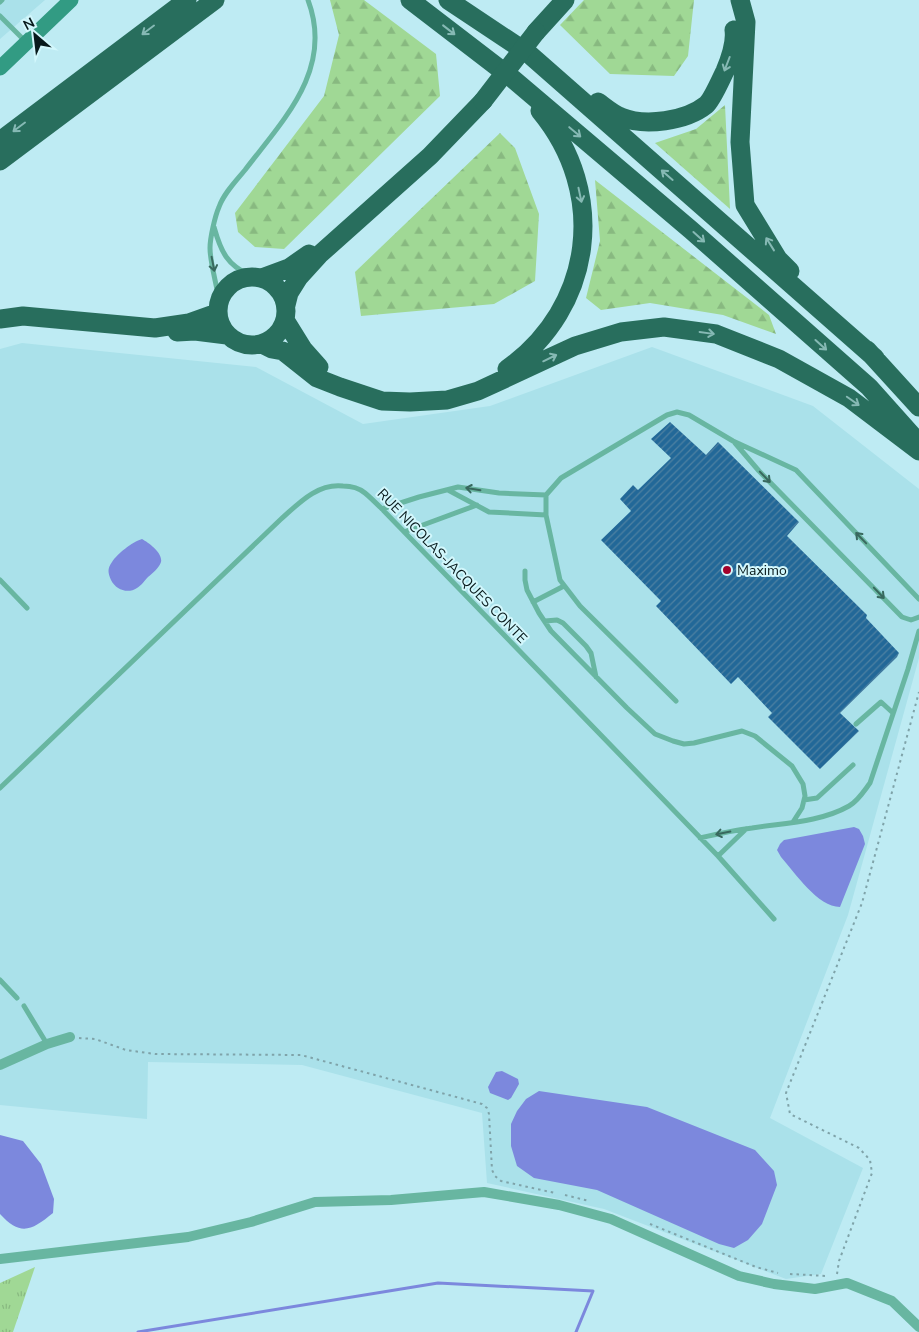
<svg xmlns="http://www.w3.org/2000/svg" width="919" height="1332" font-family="'Nunito Sans',sans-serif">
<defs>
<pattern id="grass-tufts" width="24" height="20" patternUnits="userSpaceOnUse" patternTransform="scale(1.25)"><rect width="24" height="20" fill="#a0d895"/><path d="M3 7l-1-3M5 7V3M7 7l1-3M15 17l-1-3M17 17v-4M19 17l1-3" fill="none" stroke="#88b980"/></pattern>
<pattern id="forest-firs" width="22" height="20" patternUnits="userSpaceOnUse" patternTransform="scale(1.25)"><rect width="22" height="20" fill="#a0d895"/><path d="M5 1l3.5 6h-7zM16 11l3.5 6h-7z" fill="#88b980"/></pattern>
<pattern id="building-hatch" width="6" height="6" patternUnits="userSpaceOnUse" patternTransform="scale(1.25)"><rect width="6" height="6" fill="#226898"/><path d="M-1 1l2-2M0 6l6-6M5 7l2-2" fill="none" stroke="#4e81a2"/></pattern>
</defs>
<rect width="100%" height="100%" fill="#beebf3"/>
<path fill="#aae1ea" d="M 0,0 L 45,0 L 0,39 Z
M 22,343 L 256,367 L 363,424 L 490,406 L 652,347 L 813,406 L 919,489 L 919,658 L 848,915 L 770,1118 L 863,1168 L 821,1274 L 786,1279 L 604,1209 L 487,1183 L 482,1113 L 302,1065 L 148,1062 L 147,1119 L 0,1105 L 0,349 Z"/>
<path fill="url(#grass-tufts)" d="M 35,1267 L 13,1332 L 0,1332 L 0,1283 Z"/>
<path fill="url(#forest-firs)" d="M 330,0 L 364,0 L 436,54 L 440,96 L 284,249 L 255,247 L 238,232 L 235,213 L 324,96 L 339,35 Z
M 584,0 L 694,0 L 688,56 L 674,76 L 610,74 L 560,25 Z
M 725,105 L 730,209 L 655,143 L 696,129 Z
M 500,133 L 515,148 L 539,214 L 535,281 L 494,304 L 361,316 L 355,272 Z
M 595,180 L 769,315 L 776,334 L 723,315 L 650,303 L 601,310 L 586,298 L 600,241 Z"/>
<path fill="#7c88dd" d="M 142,539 C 149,543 163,553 161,562 C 159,568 153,573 148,577 C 145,580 141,586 137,588 C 128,594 116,590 111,580 C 108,573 107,569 112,562 C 117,554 132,542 142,539 Z
M 854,827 L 859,829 L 863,836 L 865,844 L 840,907 C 818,907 795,873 781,857 L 777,850 L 780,844 L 784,840 Z
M 502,1071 L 518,1079 L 519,1084 L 511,1098 L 508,1100 L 490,1093 L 488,1087 L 496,1072 Z
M 539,1091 L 647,1107 L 755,1150 L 774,1171 L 777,1185 L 762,1224 L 748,1240 L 734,1248 L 719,1244 L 597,1190 L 534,1178 L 517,1166 L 511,1146 L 511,1124 L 517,1111 L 526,1099 Z
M 0,1135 L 23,1141 L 41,1164 L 54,1199 L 53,1213 C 32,1230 21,1237 0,1214 Z"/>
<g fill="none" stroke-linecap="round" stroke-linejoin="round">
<path stroke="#7c88dd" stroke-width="3" d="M 138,1332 L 438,1283 L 593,1291 L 576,1332"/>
</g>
<path fill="url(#building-hatch)" d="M 670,422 L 706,455 L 718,442 L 799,522 L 787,536 L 867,615 L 866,618 L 899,653 L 897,657 L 840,713 L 859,731 L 820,769 L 768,717 L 772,713 L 738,677 L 731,684 L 656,606 L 661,601 L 601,540 L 631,511 L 620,499 L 633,485 L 638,490 L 671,458 L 651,439 Z"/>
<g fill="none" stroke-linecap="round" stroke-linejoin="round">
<path stroke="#7fa3a9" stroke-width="2" stroke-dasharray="2.5 4" stroke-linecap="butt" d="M 79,1038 L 95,1039 L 126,1050 L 155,1054 L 301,1055 L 482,1104 L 487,1108 L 489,1114 L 492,1170 L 495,1176 L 501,1181 L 555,1193
M 565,1195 L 589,1201
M 650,1224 L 756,1267 L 778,1273
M 790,1274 L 826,1276
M 837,1274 L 839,1261 L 872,1173 L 870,1160 L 859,1148 L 790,1114 L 786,1093 L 862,903 L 919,692"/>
<path stroke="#68b6a1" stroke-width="5" d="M 0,2 L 2,0
M 0,16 L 25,41
M 214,227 C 221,252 227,265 251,276
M 219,301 C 217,285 210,263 210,248 C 210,238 215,216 219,207 C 224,193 236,181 245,170 C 284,119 334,69 308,0
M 735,443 L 759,471 L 902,617 L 911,620 L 919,617
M 448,490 L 489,512 L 546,515
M 382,509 L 419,497 L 458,487 L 499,493 L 546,495
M 404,532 L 477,505
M 525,571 L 525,580 L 527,590 L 539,613 L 551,631 L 627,708 L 655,734 L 673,741 L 684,744 L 694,743 L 742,731 L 755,736 L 792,766 L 803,784 L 805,796 L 802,808 L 793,822
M 0,580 L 27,608
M 533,602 L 564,586
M 545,621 L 557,620 L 563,623 L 586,646 L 591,653 L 596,677
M 676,701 L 580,606 L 560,580 L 546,515 L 546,495 L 561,478 L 667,415 L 677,412 L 689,415 L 733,441 L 796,470 L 919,599
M 856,724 L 881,702 L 893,713
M 0,788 L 280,520 C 298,504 317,483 343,486 C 351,486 359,488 365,493 C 371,498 377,504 382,509 L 718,856 L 774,919
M 804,800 L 817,798 L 853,765
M 700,838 C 717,834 735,830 752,828 C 784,823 821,822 849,806 C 858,801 864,791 870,783 L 908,669 L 919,631
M 718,856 L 746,829
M 0,980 L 17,998
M 24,1006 L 47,1044"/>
<path stroke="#68b6a1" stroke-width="10" d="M 0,1065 L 47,1044 L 70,1037
M 0,1259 L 188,1237 L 251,1222 L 315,1202 L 391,1200 L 484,1192 L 559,1205 L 611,1219 L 739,1276 L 774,1284 L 815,1289 L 847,1283 L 892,1301 L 919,1327"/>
<path stroke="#329b83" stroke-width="15" d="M 0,68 L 71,0"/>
<path stroke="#286e5d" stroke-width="19" d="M 410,0 L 513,79 L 691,230 L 869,387 L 911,434
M 448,0 L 529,54 L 875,358
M 740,0 L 746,22 L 740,142 L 745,205 L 778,259 L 790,271
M 536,32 L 565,0
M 598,102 C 605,107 613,114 621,117 C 645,127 686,121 706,105 C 712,100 721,79 725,71 C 730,59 736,44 734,30
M 0,141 L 187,0
M 0,161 L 215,0
M218 311a34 34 0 1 1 68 0a34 34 0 1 1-68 0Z
M 262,278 L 289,268 L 309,254
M 286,305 L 289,293 L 299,277 L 319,255 L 430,156 L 483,101
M 0,319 L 23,316 L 155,328 L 189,323 L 217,313
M 285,320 L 303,349 L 319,367
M 177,332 L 195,331 L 227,335
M 262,344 L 272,349 L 283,351 L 317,378 L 340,387 L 382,401 L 410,402 L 447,400 L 478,391 L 575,346 L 621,332 L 664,327 L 716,334 L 779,359 L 849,398 L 919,451
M 867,350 L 919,407
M 507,369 C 594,307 608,193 540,111"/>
<path stroke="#286e5d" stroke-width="19" d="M 483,101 L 536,32"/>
</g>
<defs><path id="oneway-shaft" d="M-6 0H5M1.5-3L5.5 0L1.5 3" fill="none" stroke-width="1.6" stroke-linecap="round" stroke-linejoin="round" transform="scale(1.25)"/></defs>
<g stroke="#86b9b4">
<use href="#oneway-shaft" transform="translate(148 30) rotate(143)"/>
<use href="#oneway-shaft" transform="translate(449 30) rotate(38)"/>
<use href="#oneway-shaft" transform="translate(727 64) rotate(111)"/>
<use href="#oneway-shaft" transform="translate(19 127) rotate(143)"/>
<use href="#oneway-shaft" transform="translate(575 132) rotate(40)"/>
<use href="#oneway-shaft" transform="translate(667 175) rotate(-139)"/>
<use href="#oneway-shaft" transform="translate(580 195) rotate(78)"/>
<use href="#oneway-shaft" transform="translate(699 237) rotate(42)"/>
<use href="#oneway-shaft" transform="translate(770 244) rotate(-122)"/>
<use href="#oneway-shaft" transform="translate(707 333) rotate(8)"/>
<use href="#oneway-shaft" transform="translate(821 345) rotate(42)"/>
<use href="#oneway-shaft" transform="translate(550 358) rotate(-26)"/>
<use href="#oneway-shaft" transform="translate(853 401) rotate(35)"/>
</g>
<g stroke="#38685e">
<use href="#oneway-shaft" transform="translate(213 264) rotate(79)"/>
<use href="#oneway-shaft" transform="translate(765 477) rotate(46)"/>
<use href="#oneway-shaft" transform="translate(473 489) rotate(-171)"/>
<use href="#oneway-shaft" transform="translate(861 538) rotate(-134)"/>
<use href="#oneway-shaft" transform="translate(879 593) rotate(46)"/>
<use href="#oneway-shaft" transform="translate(723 833) rotate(169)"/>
</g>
<circle fill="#a2012b" stroke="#d2f7fc" stroke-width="2" cx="727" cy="570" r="5"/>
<g text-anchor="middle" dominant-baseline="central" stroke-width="4" stroke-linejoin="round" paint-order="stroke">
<g font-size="14" fill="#07191b" stroke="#d2f7fc">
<text transform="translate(452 566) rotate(46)">RUE NICOLAS-JACQUES CONTE</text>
</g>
<g font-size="14" fill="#07191b" stroke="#d2f7fc" text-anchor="start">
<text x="737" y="570">Maximo</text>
</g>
</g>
<g transform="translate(35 35) rotate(332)" stroke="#d2f7fc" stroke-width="4" paint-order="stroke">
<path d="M0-4L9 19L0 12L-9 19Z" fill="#07191b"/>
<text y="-8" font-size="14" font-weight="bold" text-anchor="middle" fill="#07191b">N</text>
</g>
</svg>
